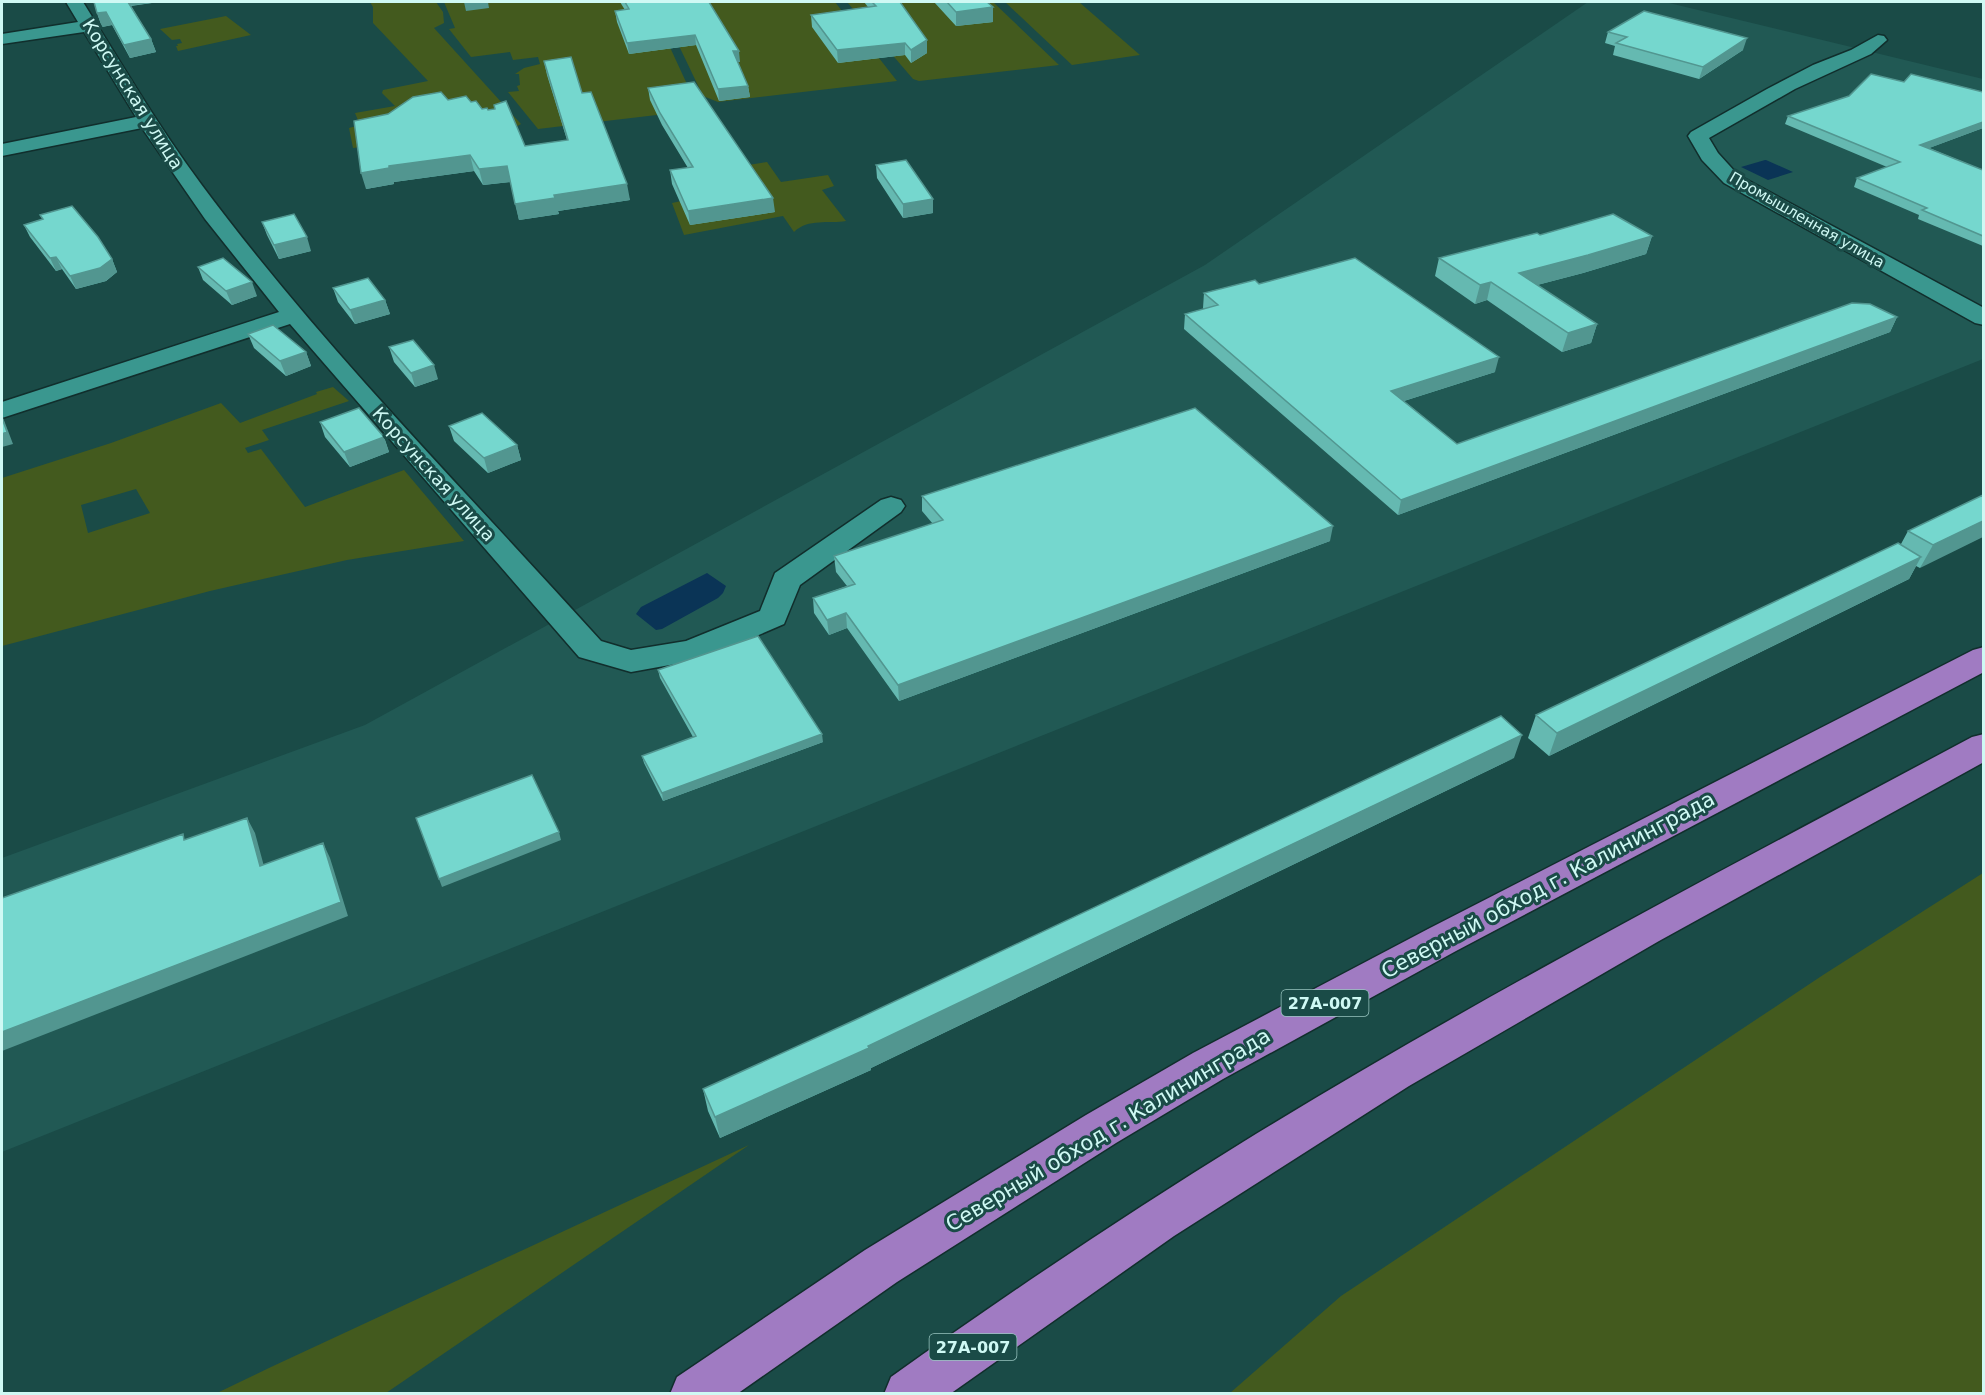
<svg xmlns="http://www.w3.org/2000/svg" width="1985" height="1395" font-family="'DejaVu Sans',sans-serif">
<rect width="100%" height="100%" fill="#1a4b47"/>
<path fill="#215954" d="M 1588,2 L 1665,2 L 1983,79 L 1983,359 L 2,1152 L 2,858 L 365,725 L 1205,265 Z"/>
<path fill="#435a1e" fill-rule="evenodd" d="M 370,2 L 436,2 L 443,12 L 444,23 L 434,28 L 521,124 L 514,128 L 353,148 L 349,128 L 360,125 L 355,113 L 395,106 L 382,93 L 383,90 L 428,81 L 373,23 L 373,7 Z
M 444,2 L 649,2 L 699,110 L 538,129 L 508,92 L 519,91 L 517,86 L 520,85 L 519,74 L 515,74 L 524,68 L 540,64 L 538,57 L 513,60 L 510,52 L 471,57 L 449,29 L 455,28 Z
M 658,2 L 835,2 L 897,81 L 718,102 L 703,96 Z
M 847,2 L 993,2 L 1059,65 L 919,81 L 913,79 Z
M 1005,2 L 1079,2 L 1140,55 L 1072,65 Z
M 226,16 L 251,35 L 178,51 L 176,46 L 178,46 L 177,44 L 182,43 L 180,39 L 172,40 L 160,29 Z
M 767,162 L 781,182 L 828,175 L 834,186 L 822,190 L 846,221 C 829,224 808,218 794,232 L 783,216 L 684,235 L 672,203 L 715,194 L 723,169 Z
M 333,387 L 349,401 L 262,430 L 269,440 L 245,448 L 248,453 L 261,449 L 305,507 L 404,470 L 464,541 L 347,560 L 210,591 L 2,646 L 2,478 L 111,443 L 221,403 L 240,423 L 317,394 L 316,392 ZM 136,489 L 150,513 L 88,533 L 81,505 Z
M 1983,873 L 1983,1393 L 1230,1393 L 1341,1296 L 1823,975 Z
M 749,1145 L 386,1393 L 217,1393 L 271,1367 Z"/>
<path fill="#0a3456" d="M 1765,160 L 1766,160 L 1793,172 L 1768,180 L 1741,167 Z
M 707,573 L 726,586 L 723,593 L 718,598 L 662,629 L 656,630 L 636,614 L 641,607 Z"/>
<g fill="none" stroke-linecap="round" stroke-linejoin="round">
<g stroke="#112e2c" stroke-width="3">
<path id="minor" d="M 66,2 L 83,2 C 121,63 158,126 201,184 C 322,347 466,491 601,641 L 631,650 L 686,641 L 760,611 L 775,573 L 881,500 L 891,497 L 901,500 L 905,506 L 901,512 L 800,585 L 784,624 L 703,659 L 631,672 L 579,657 L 290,324 L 2,418 L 2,402 L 279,312 L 205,219 L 142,128 L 2,156 L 2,144 L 136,117 L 84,32 L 2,44 L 2,34 L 78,22 Z
M 1878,35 L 1884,36 L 1887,40 L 1871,54 L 1795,89 L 1709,138 L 1718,153 L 1738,175 L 1984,308 L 1984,325 L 1975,323 L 1724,183 L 1702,160 L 1688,136 L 1691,132 L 1767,89 L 1813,65 L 1851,50 Z"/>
</g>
<g stroke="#112e2c" stroke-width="3">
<path id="highway" d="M 1984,647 L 1984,672 L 1456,951 L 1223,1079 L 1116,1143 L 897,1282 L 737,1394 L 670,1394 L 677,1377 L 865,1250 L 1086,1115 L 1193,1053 L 1428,929 L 1973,650 Z
M 1984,734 L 1984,762 L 1659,941 L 1409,1086 L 1174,1236 L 950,1394 L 884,1394 L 891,1377 C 1006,1295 1123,1216 1243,1142 C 1480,996 1727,868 1972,737 Z"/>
</g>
<use href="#minor" fill="#3a978f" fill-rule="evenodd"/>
<use href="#highway" fill="#a07bc2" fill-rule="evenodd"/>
</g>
<path fill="#65b9b1" d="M 94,2 L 159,2 L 131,6 L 151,39 L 156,52 L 130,58 L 112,25 L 102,27 L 97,13 Z
M 620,2 L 709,2 L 740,62 L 737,62 L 748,86 L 750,97 L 719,101 L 696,45 L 629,54 L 617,22 L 615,11 L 625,10 Z
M 864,2 L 900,2 L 927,40 L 927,53 L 911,63 L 905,55 L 838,63 L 812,27 L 811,15 L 868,7 Z
M 934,2 L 987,2 L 993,22 L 956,26 Z
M 1608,32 L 1743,50 L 1699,79 L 1613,55 L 1615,46 L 1605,43 Z
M 544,61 L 582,93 L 630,200 L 558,211 L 559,214 L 519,220 L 511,182 L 483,185 L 474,171 L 394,182 L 394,184 L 366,189 L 388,114 L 448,100 L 471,102 L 482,109 L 488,110 L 525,146 L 567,140 L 547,75 Z
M 1904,82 L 1983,92 L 1983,128 L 1929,148 L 1983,170 L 1983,246 L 1918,219 L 1919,215 L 1854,187 L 1857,178 L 1887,167 L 1785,124 L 1788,116 Z
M 648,88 L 775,212 L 690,225 L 672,184 L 670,170 L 688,168 L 662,125 L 650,100 Z
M 876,165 L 933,213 L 903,218 L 877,178 Z
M 40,215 L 112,259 L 117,272 L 106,281 L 76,289 L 62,269 L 56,271 L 30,237 L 24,225 L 42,219 Z
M 262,222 L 311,251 L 279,259 L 267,235 Z
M 1540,235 L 1652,236 L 1646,254 L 1583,273 L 1537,285 L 1597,324 L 1591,343 L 1562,352 L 1487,300 L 1475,304 L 1435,276 L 1439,258 Z
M 198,267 L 257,296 L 232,305 L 203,280 Z
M 1259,284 L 1495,372 L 1404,401 L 1457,444 L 1897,317 L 1890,332 L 1398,515 L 1184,329 L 1185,314 L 1204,309 L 1203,308 L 1204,293 Z
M 333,288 L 385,300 L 390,314 L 355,324 L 338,302 Z
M 248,334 L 306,352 L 311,366 L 286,376 L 254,348 Z
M 389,347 L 438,379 L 415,387 L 394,362 Z
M 320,422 L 384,437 L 389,452 L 350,467 L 325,437 Z
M 449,426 L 517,445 L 521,460 L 488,473 L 454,441 Z
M 1983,495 L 1920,568 L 1916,566 L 1909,579 L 1549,756 L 1528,738 L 1536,715 L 1901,544 L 1908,531 Z
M 922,496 L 1330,541 L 899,701 L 847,628 L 829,635 L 814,613 L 813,598 L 847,586 L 836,572 L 834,556 L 933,524 L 922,511 Z
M 658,670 L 823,742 L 663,801 L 644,763 L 642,756 L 693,737 L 660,678 Z
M 1514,758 L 871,1068 L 871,1070 L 720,1138 L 708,1111 L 703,1089 Z"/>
<path fill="#529690" d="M 126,2 L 159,2 L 128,6 Z
M 464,2 L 488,2 L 489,8 L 466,11 Z
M 993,7 L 993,22 L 956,26 L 956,12 Z
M 106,12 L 112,25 L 102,27 L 97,13 Z
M 695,35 L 696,45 L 629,54 L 627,43 Z
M 1747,38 L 1743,50 L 1699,79 L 1703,67 Z
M 151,39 L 156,52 L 130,58 L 124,45 Z
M 927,40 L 927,53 L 911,63 L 911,50 Z
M 905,43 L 905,55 L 838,63 L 837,50 Z
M 733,51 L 739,51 L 740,62 L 734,62 Z
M 748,86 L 750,97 L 719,101 L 718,89 Z
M 1983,122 L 1983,128 L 1916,153 L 1920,145 Z
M 470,155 L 474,171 L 394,182 L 394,184 L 366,189 L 361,173 L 389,166 Z
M 507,166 L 511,182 L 483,185 L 479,169 Z
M 627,184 L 630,200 L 558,211 L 559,214 L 519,220 L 515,204 L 554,195 Z
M 773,198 L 775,212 L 690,225 L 688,211 Z
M 933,199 L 933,213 L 903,218 L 903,204 Z
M 1652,236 L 1646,254 L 1583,273 L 1514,291 L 1519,273 Z
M 307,237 L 311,251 L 279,259 L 274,245 Z
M 56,257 L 62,269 L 56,271 L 50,258 Z
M 112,259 L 117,272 L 106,281 L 76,289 L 70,276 Z
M 252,282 L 257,296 L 232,305 L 226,291 Z
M 1491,282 L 1487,300 L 1475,304 L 1480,285 Z
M 385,300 L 390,314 L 355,324 L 350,310 Z
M 1897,317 L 1890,332 L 1398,515 L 1401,500 Z
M 1597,324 L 1591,343 L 1562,352 L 1568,333 Z
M 306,352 L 311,366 L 286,376 L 280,361 Z
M 1499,357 L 1495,372 L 1388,406 L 1391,391 Z
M 434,365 L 438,379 L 415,387 L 411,373 Z
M 2,415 L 13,444 L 2,447 Z
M 384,437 L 389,452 L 350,467 L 344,452 Z
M 517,445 L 521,460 L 488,473 L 484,458 Z
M 1983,521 L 1983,537 L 1920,568 L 1933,545 Z
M 1333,526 L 1330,541 L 899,701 L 898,685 Z
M 1921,557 L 1909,579 L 1549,756 L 1557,733 Z
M 846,613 L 847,628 L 829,635 L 827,620 Z
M 822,734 L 823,742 L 663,801 L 662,793 Z
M 1522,735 L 1514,758 L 871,1068 L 871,1070 L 720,1138 L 715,1117 L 868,1046 Z
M 247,818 L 255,833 L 268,881 L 260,866 Z
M 559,832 L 561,840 L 442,887 L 439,879 Z
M 323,843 L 330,858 L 348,916 L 2,1051 L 2,1032 Z"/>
<path fill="#75d7ce" stroke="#529690" stroke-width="1.5" d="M 94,2 L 128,2 L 151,39 L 124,45 L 106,12 L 97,13 Z
M 625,2 L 709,2 L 739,51 L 733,51 L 748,86 L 718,89 L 695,35 L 627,43 L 615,11 L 629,9 Z
M 872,2 L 900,2 L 927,40 L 911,50 L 905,43 L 837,50 L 811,15 L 876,6 Z
M 947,2 L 987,2 L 993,7 L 956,12 Z
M 1644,11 L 1747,38 L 1703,67 L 1616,43 L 1627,37 L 1608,32 Z
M 571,57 L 582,93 L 591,92 L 627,184 L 554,195 L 555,198 L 515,204 L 507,166 L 479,169 L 470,155 L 389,166 L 389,168 L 361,173 L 354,121 L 388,114 L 413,97 L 441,92 L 448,100 L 466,96 L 471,102 L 476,101 L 482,109 L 487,108 L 488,110 L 495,109 L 494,105 L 506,101 L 525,146 L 568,140 L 544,61 Z
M 1871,74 L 1904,82 L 1911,74 L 1983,92 L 1983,122 L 1920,145 L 1983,170 L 1983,236 L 1922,210 L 1927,208 L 1857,178 L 1900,162 L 1788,116 L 1849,96 Z
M 694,82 L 773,198 L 688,211 L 670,170 L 693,167 L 660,113 L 648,88 Z
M 906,160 L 933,199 L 903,204 L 876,165 Z
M 72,206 L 98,237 L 112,259 L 100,268 L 70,276 L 56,257 L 50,258 L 24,225 L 43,219 L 40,215 Z
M 294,214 L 307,237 L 274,245 L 262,222 Z
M 1613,214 L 1652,236 L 1588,255 L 1519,273 L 1597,324 L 1568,333 L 1491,282 L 1480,285 L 1439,258 L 1537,233 L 1540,235 Z
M 223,258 L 252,282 L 226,291 L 198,267 Z
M 1355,258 L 1499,357 L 1391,391 L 1457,444 L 1852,303 L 1870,304 L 1897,317 L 1401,500 L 1185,314 L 1218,305 L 1204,293 L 1255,280 L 1259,284 Z
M 368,278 L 385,300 L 350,310 L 333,288 Z
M 273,325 L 306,352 L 280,361 L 248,334 Z
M 413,340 L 434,365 L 411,373 L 389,347 Z
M 359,408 L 384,437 L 344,452 L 320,422 Z
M 1195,408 L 1333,526 L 898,685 L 846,613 L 827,620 L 813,598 L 855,584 L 834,556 L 943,520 L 922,496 Z
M 482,413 L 517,445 L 484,458 L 449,426 Z
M 2,418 L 7,432 L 2,434 Z
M 1983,495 L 1983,521 L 1933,545 L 1908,531 Z
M 1898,543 L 1921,557 L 1557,733 L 1536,715 Z
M 758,636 L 822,734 L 662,793 L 642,756 L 696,736 L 658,670 Z
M 1501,716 L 1522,735 L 868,1046 L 869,1048 L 715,1117 L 703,1089 L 855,1020 Z
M 532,775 L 559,832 L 439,879 L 416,818 Z
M 247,818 L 260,866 L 323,843 L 341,902 L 2,1032 L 2,898 L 183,834 L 184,840 Z"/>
<g text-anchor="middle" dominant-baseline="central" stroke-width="6" stroke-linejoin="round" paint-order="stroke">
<g font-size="15" fill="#cff9f4" stroke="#1a4b47">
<text transform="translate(1807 220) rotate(30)">Промышленная улица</text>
</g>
<g fill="#1a4b47" stroke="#99c5c0" stroke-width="1.5">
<rect x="1281.5" y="990" width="87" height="26" rx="4.5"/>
<rect x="929.5" y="1334" width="87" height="26" rx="4.5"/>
</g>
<g font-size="16" font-weight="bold" fill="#cff9f4">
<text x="1325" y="1003">27А-007</text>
<text x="973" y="1347">27А-007</text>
</g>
<g font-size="18" fill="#cff9f4" stroke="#1a4b47">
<text transform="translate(133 94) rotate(58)">Корсунская улица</text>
<text transform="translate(434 474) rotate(48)">Корсунская улица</text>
</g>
<g font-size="21" fill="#cff9f4" stroke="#1a4b47">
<text transform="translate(1548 885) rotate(-28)">Северный обход г. Калининграда</text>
<text transform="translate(1108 1130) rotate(-31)">Северный обход г. Калининграда</text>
</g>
</g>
<rect width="1985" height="1395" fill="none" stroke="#cff9f4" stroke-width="6"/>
</svg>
